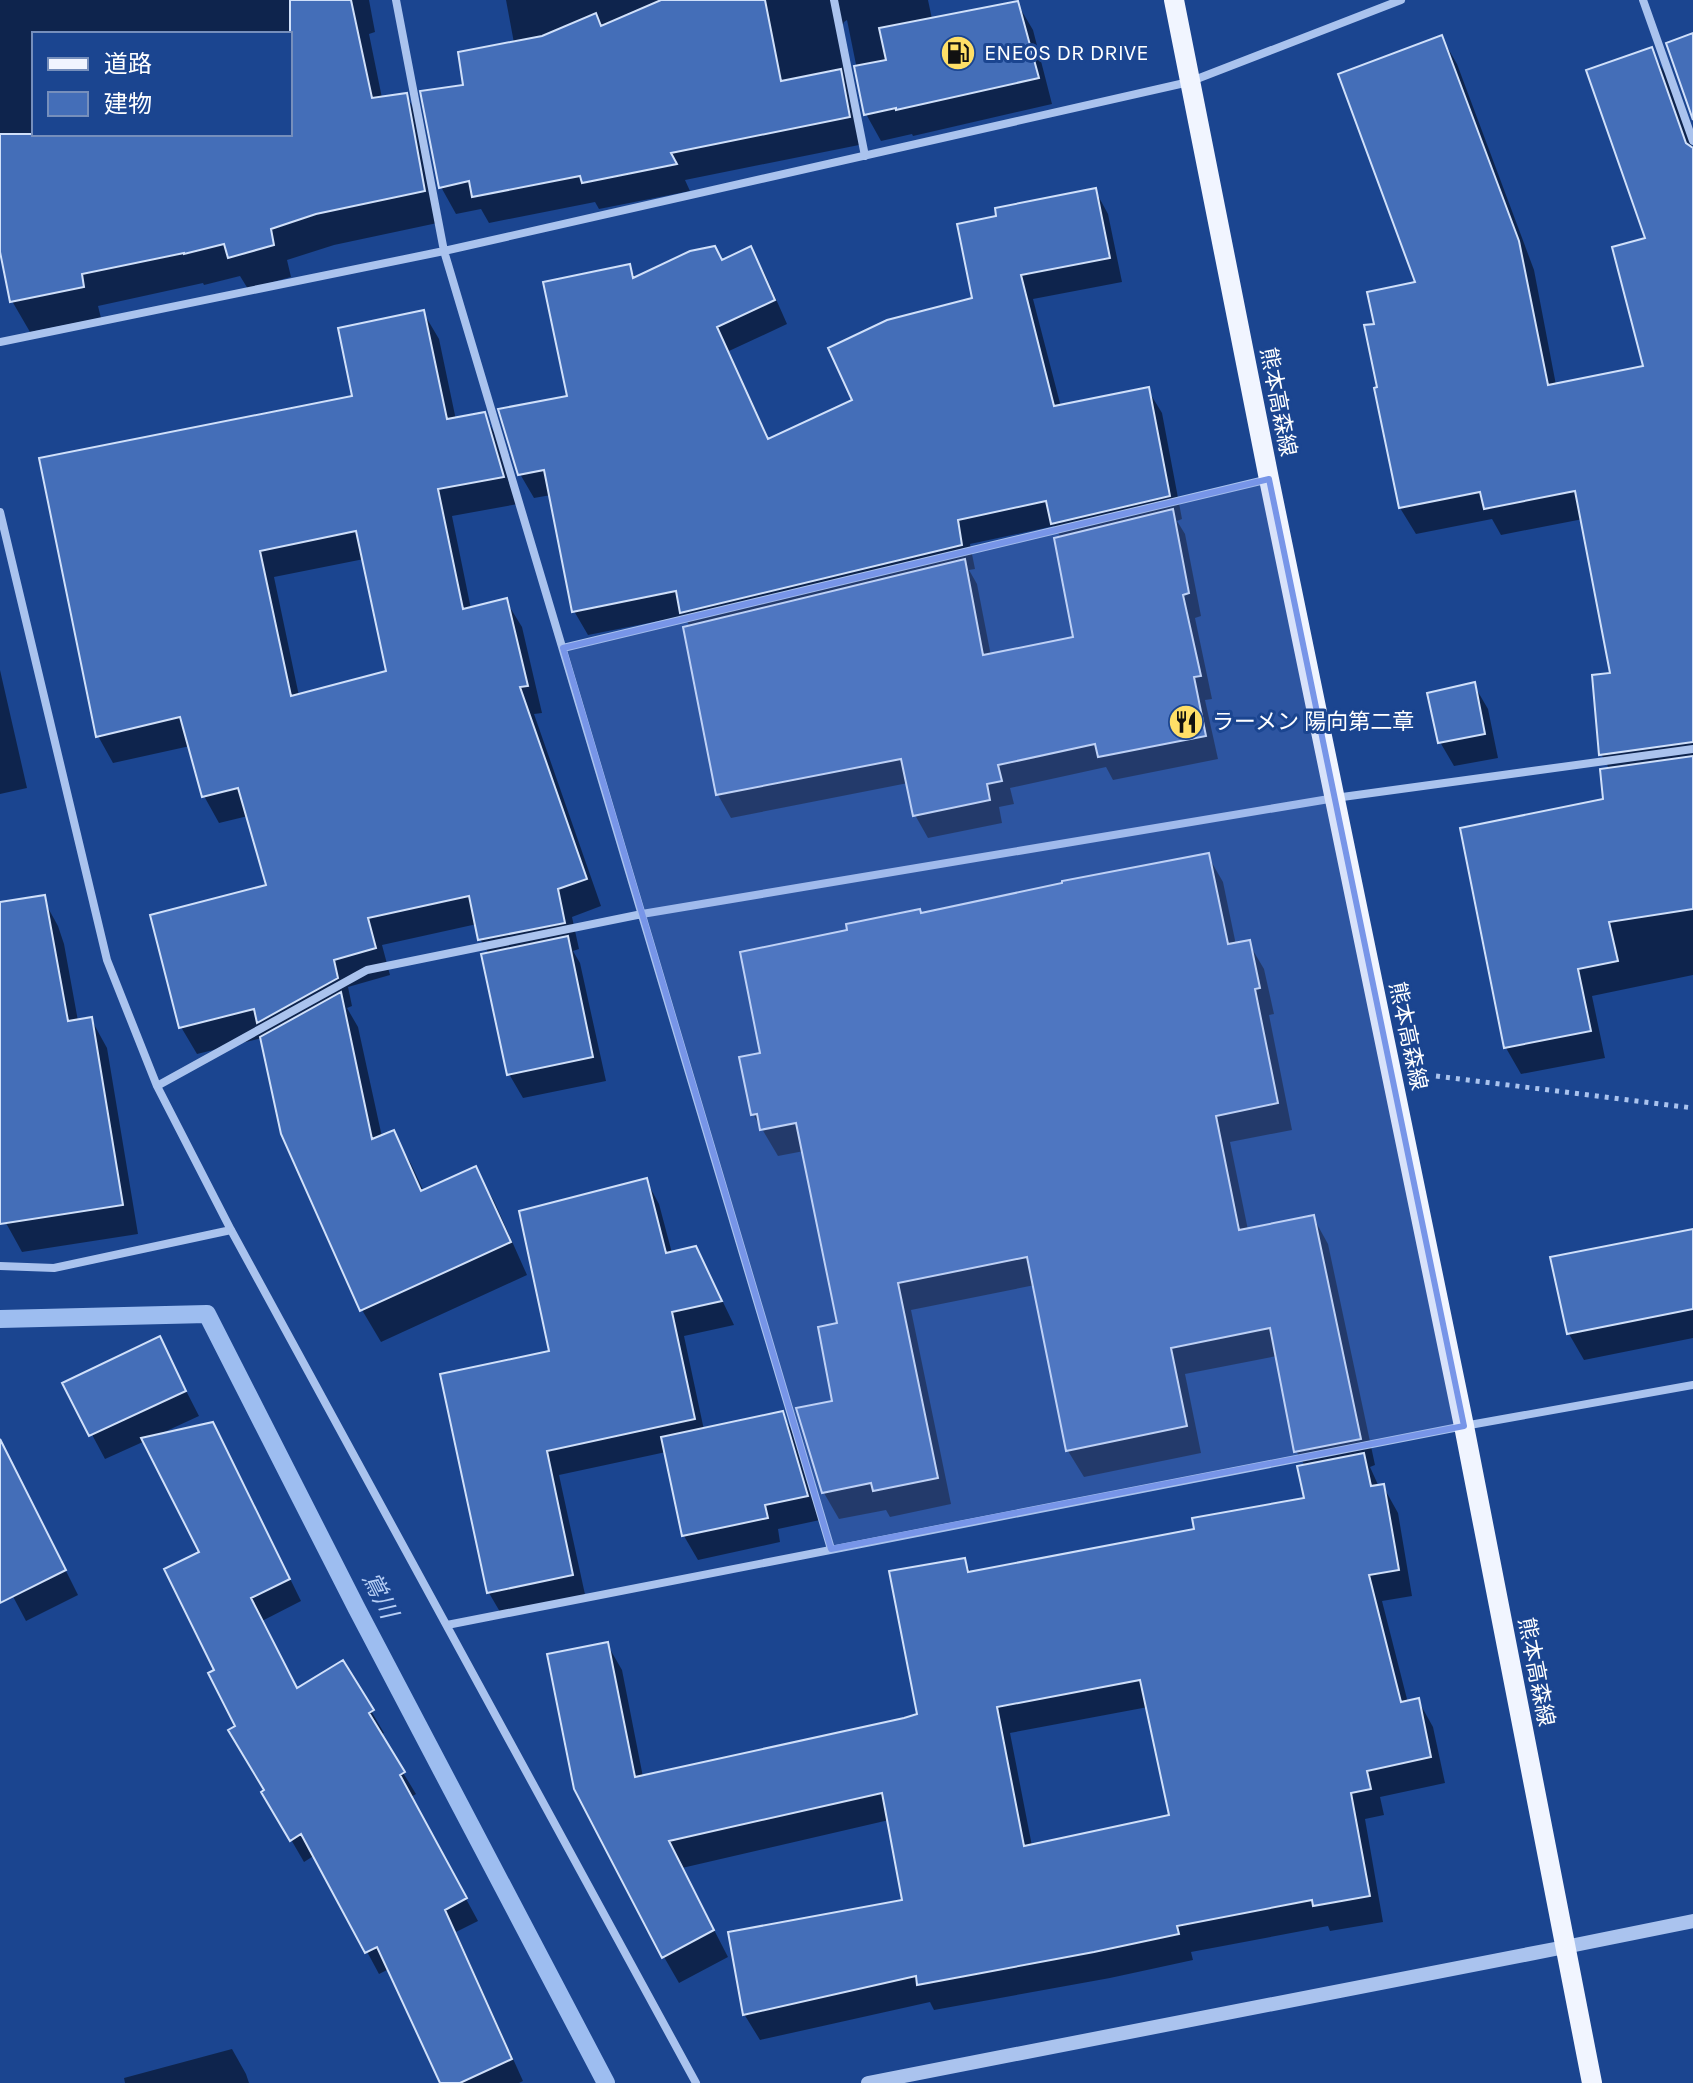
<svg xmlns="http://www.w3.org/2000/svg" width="1693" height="2083" font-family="Karla,'Noto Sans JP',sans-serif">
<rect width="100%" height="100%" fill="#1b4590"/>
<path fill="#0007" fill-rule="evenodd" d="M 0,0 L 369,0 L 375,32 L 369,34 L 382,98 L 406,95 L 424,127 L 442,222 L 334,245 L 287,260 L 291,277 L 248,289 L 240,276 L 204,285 L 203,283 L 98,306 L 101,318 L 30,332 L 12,301 L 0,249 ZM 34,34 L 290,34 L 290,134 L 34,134 Z
M 506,0 L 928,0 L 932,19 L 1017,3 L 1033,30 L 1052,104 L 913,136 L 912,134 L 881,141 L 866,114 L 847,20 L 844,22 L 841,30 L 864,144 L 685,180 L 690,191 L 599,209 L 595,202 L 489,223 L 481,209 L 456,214 L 441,187 L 466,87 L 514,43 Z
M 1442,38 L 1457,64 L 1534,270 L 1556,385 L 1645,367 L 1651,50 L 1667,76 L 1693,149 L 1693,975 L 1592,996 L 1605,1058 L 1521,1074 L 1506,1048 L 1463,829 L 1605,800 L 1610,770 L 1601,754 L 1613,675 L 1583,519 L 1501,535 L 1492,519 L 1416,534 L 1400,508 L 1379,389 L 1376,326 L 1418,284 Z
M 1095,190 L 1108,214 L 1122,282 L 1033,299 L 1061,407 L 1148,390 L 1162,413 L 1182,519 L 1177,521 L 1185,534 L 1201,616 L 1195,618 L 1212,699 L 1205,700 L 1218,759 L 1113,780 L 1106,767 L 1010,788 L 1014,804 L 999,807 L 1002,823 L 928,838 L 915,815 L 908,783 L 731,818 L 718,795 L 690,627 L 684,616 L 588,635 L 574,611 L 551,495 L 534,498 L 520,474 L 570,397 L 629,266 L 636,279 L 722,262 L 750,249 L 764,272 L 787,324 L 729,351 L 770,441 L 855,401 L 974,300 L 998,217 ZM 1054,526 L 1061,538 L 1075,638 L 991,656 L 977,584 L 969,570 L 975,569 L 970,544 Z
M 423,312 L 439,339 L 456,420 L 484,414 L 499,441 L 518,504 L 452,516 L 471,609 L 506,601 L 522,627 L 542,713 L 534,714 L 601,906 L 572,917 L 579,949 L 573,951 L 580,963 L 606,1081 L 523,1098 L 509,1074 L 489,954 L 480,939 L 477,924 L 382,945 L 390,975 L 348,987 L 352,1006 L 347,1008 L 358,1027 L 382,1137 L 393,1132 L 411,1164 L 424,1192 L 475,1169 L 494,1201 L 527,1275 L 381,1342 L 362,1310 L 283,1134 L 262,1038 L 197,1054 L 181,1027 L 269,887 L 248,816 L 219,823 L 204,796 L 190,746 L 113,763 L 98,736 L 355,397 ZM 364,559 L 389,672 L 299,696 L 274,577 Z
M 0,670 L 27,788 L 0,794 Z
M 1474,685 L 1488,709 L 1498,758 L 1454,766 L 1440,742 Z
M 1208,856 L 1223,882 L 1236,945 L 1248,942 L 1264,969 L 1274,1014 L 1269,1015 L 1292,1130 L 1230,1142 L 1248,1230 L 1313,1217 L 1328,1244 L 1375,1465 L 1370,1467 L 1379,1487 L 1383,1486 L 1398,1513 L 1412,1596 L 1382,1601 L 1408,1703 L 1418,1700 L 1433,1727 L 1445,1783 L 1380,1797 L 1384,1815 L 1365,1819 L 1383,1922 L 1330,1931 L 1328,1926 L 1191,1952 L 1193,1960 L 1110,1978 L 934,2010 L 930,2002 L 760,2040 L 744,2014 L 904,1902 L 889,1820 L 682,1868 L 728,1957 L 679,1983 L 664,1957 L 607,1644 L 622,1670 L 643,1777 L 919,1716 L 964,1560 L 972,1574 L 1196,1531 L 1306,1500 L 1305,1466 L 1296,1451 L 1277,1356 L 1185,1374 L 1201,1453 L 1084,1477 L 1068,1451 L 1035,1285 L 911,1310 L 951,1504 L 890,1517 L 886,1510 L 839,1519 L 824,1493 L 835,1402 L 839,1324 L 804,1151 L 778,1156 L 753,1114 L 762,1054 L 921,915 ZM 1148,1707 L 1172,1817 L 1032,1846 L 1010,1733 Z
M 42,897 L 58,926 L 64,944 L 78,1021 L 91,1019 L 107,1048 L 138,1234 L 22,1252 L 6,1223 L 0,1188 L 0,904 Z
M 646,1180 L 659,1204 L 672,1253 L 695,1248 L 709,1273 L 734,1325 L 684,1336 L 704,1430 L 782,1413 L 796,1438 L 820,1520 L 778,1529 L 780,1542 L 698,1560 L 684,1536 L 666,1452 L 559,1475 L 586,1599 L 503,1617 L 489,1593 L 443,1376 L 552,1352 Z
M 1693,1231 L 1693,1338 L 1584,1360 L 1569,1334 L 1553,1258 Z
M 159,1338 L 199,1416 L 160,1434 L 225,1447 L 301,1601 L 262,1621 L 298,1690 L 343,1663 L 384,1733 L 380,1735 L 416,1794 L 411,1797 L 478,1921 L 456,1932 L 523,2081 L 519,2083 L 442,2083 L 389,1969 L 379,1974 L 315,1855 L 304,1862 L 264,1793 L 267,1791 L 217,1670 L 202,1553 L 145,1441 L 105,1459 L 65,1384 Z
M 0,1448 L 16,1471 L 78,1595 L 26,1621 L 0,1572 Z
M 232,2049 L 246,2074 L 249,2083 L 125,2083 L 124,2078 Z"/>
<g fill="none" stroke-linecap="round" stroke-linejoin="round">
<path stroke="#9dbdf0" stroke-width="18" d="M 0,1319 L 207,1314 L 357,1609 L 606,2083"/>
</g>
<path fill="#446eb8" stroke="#d0e0fa" stroke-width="2" fill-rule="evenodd" d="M 290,0 L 351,0 L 372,98 L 407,93 L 425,191 L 316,214 L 271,229 L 274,245 L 228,258 L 224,244 L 184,254 L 184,253 L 82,274 L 84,287 L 10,302 L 0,252 L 0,134 L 290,134 Z
M 661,0 L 765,0 L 781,81 L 841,69 L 850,117 L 671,153 L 677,164 L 582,183 L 580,176 L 472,197 L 469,181 L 439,188 L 420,91 L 463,85 L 458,52 L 542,36 L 596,13 L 601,26 Z
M 1018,1 L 1039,78 L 896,110 L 896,108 L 864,115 L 854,66 L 886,60 L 879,28 Z
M 1693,33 L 1693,120 L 1666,43 Z
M 1442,35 L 1519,241 L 1548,385 L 1643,366 L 1612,247 L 1645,238 L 1586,70 L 1652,47 L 1686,143 L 1693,148 L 1693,742 L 1599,755 L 1592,675 L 1610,673 L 1575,491 L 1484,509 L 1480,492 L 1399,508 L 1374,388 L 1377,387 L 1364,325 L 1374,324 L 1367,292 L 1415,282 L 1338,74 Z
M 1096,188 L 1110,258 L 1021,275 L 1054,406 L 1149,387 L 1170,496 L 1051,524 L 1046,501 L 958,520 L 962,545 L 680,613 L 676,591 L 572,612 L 544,470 L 518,475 L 498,409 L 567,396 L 543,282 L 630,264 L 633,278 L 690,251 L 715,246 L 722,260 L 751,246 L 775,300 L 717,327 L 768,439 L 852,400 L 828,348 L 887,320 L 972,298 L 957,224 L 996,216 L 995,208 Z
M 424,310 L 447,419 L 485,412 L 504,477 L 438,489 L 463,609 L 507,598 L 528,686 L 520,687 L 587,879 L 558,889 L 565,923 L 478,940 L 469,896 L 368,918 L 376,948 L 334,960 L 338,978 L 257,1023 L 254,1009 L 179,1028 L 150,915 L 266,885 L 238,788 L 202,797 L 180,717 L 96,737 L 39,458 L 352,396 L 338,328 ZM 356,531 L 386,671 L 291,696 L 260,551 Z
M 1173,509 L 1189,593 L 1183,595 L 1201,676 L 1194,677 L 1206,736 L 1098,757 L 1095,744 L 998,765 L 1002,781 L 987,784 L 990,800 L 913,816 L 901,759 L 716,795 L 683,627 L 965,559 L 983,655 L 1073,637 L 1054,538 Z
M 1475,682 L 1485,734 L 1438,743 L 1427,693 Z
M 1693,756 L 1693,909 L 1609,922 L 1618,961 L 1578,969 L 1591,1031 L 1504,1048 L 1460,828 L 1603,799 L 1600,769 Z
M 1209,853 L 1228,944 L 1250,940 L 1260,988 L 1255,989 L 1278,1103 L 1216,1116 L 1239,1230 L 1314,1215 L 1361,1439 L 1294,1452 L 1270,1328 L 1171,1348 L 1187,1426 L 1066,1451 L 1027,1257 L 898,1283 L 938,1478 L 873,1491 L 871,1483 L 822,1493 L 796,1408 L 832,1401 L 818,1327 L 837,1323 L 796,1123 L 760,1130 L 757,1114 L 751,1115 L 739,1057 L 760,1053 L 740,952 L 847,930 L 846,924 L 920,909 L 921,913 L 1062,883 L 1062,881 Z
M 45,895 L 68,1021 L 92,1017 L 123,1205 L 0,1224 L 0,902 Z
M 568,936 L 593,1057 L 507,1075 L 481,954 Z
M 341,992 L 372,1139 L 394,1130 L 421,1191 L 476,1166 L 511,1242 L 360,1311 L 281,1134 L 260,1037 Z
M 647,1178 L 666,1253 L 696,1246 L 722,1301 L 672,1312 L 695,1419 L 547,1451 L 573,1575 L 487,1593 L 440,1374 L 549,1351 L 519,1211 Z
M 1693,1229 L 1693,1309 L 1567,1334 L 1550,1257 Z
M 160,1336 L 186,1391 L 89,1436 L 62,1383 Z
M 783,1411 L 808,1496 L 765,1505 L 768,1518 L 682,1536 L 661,1437 Z
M 213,1422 L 290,1579 L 251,1598 L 297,1688 L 343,1660 L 374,1710 L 369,1713 L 405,1772 L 400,1775 L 467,1898 L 445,1910 L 512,2059 L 460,2083 L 440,2083 L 377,1947 L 365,1953 L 301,1834 L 290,1841 L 261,1792 L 264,1790 L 228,1730 L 235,1726 L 208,1673 L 214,1670 L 164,1569 L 199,1552 L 141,1438 Z
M 0,1439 L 66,1570 L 0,1603 Z
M 1364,1453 L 1371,1486 L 1384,1484 L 1399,1570 L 1369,1575 L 1401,1702 L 1419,1698 L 1431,1757 L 1367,1771 L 1371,1789 L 1351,1793 L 1370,1896 L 1313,1906 L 1312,1900 L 1177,1926 L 1179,1934 L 1094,1952 L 917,1985 L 916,1976 L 743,2015 L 728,1932 L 902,1900 L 882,1793 L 669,1841 L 714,1930 L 662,1958 L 574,1789 L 547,1654 L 608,1642 L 635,1777 L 904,1718 L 917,1714 L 889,1571 L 965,1558 L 968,1572 L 1194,1529 L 1192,1518 L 1304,1498 L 1297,1466 ZM 1140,1680 L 1169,1815 L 1024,1846 L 997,1707 Z"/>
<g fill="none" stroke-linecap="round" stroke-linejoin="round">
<path stroke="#aac3ee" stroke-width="5" stroke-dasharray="4 6" stroke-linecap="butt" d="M 1436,1076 L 1693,1108"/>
<path stroke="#aac3ee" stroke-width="8" d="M 396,0 L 444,251 L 831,1549
M 834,0 L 865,156
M 1643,0 L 1693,141
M 0,342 L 444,251 L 1189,82 L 1401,0
M 0,512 L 107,960 L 157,1086 L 231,1230 L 696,2083
M 563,648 L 1269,479
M 157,1086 L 367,970 L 642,914 L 1335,798 L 1693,749
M 0,1266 L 54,1268 L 231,1230
M 447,1625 L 1464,1426 L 1693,1385"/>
<path stroke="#aac3ee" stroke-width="14" d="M 868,2083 L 1565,1947 L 1693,1921"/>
<path stroke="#f1f5ff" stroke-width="20" d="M 1174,0 L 1269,479 L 1464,1426 L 1592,2083"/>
</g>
<path fill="#7795e8" fill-opacity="0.2" stroke="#7795e8" stroke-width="6" stroke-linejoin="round" d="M 1269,479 L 1464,1426 L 831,1549 L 563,648 Z"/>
<defs>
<g id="fuel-disc" transform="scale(1.8)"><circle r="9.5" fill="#ffdf67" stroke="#1b4590"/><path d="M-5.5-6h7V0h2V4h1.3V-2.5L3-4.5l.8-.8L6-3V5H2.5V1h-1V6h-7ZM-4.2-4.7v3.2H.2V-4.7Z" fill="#111"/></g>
<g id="restaurant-disc" transform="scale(1.8)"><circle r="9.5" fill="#ffdf67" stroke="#1b4590"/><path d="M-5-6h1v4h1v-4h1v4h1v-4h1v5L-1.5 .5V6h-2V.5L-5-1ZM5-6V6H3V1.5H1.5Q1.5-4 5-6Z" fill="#111"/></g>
</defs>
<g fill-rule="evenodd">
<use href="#fuel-disc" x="958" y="53"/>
<use href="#restaurant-disc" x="1186" y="722"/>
</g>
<g text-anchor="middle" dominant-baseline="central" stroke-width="6" stroke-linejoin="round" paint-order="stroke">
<g font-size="22" fill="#fff" stroke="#1b4590" text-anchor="start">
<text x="984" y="53">ENEOS DR DRIVE</text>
<text x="1212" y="722">ラーメン 陽向第二章</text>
</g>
<g font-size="22" fill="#fff" stroke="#1b4590">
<text transform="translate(1278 402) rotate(79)">熊本高森線</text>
<text transform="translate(1408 1036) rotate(78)">熊本高森線</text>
<text transform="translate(1536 1672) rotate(79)">熊本高森線</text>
</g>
<g font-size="24" font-style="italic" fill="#b6cef5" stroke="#1b4590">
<text transform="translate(380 1595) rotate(63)">鴬川</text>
</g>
</g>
<rect x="32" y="32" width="260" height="104" fill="#1b4590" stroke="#768fbc" stroke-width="2"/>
<rect x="48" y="58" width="40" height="12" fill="#f1f5ff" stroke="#768fbc" stroke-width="2"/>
<text x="104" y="72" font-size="24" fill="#ffffff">道路</text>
<rect x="48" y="92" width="40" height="24" fill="#446eb8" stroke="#768fbc" stroke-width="2"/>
<text x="104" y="112" font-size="24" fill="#ffffff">建物</text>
</svg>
